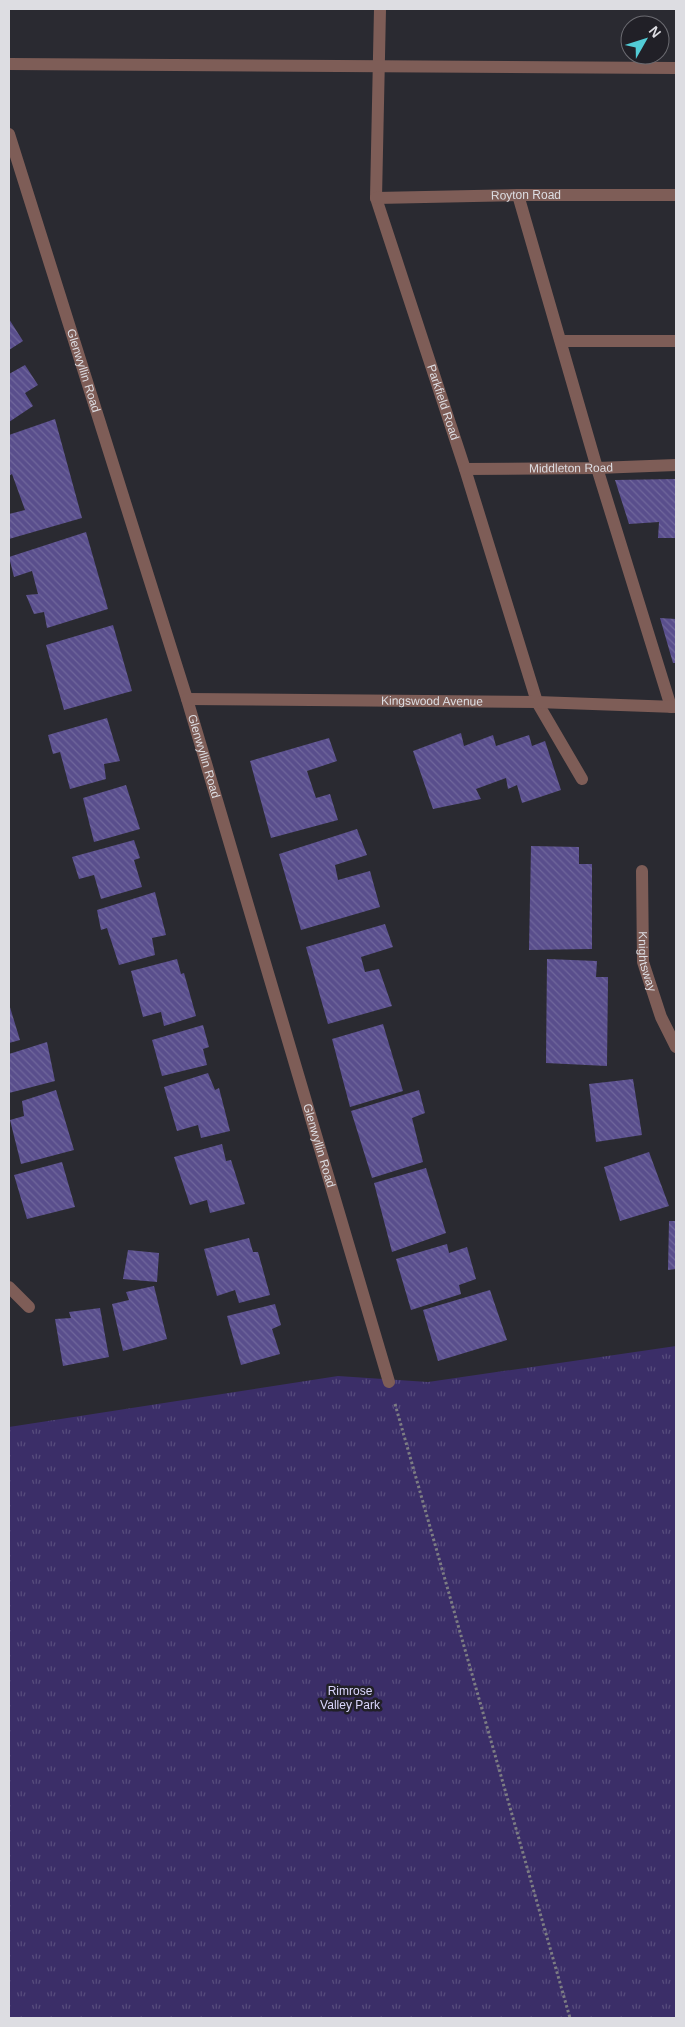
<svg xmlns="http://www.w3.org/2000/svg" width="685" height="2027" font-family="Arial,sans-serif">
<defs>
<pattern id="park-tufts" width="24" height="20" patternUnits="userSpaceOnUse" patternTransform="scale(1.25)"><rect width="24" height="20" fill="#3b2e68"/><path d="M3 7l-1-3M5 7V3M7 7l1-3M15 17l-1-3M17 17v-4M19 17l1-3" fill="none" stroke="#574c7d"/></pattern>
<pattern id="building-back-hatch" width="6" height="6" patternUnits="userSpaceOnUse" patternTransform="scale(1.25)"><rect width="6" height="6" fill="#594e8c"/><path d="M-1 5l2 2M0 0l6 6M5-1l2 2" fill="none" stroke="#70679c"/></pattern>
</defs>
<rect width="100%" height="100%" fill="#2a2a31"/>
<path fill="url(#park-tufts)" d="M 676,1346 L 676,2018 L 9,2018 L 9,1427 L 338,1376 L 428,1382 Z"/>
<path fill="url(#building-back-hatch)" d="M 9,319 L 23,341 L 9,350 Z
M 25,365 L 38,385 L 25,393 L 33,406 L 9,422 L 9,374 Z
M 55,419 L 82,518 L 9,539 L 9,514 L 25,510 L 12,474 L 9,476 L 9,435 Z
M 676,479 L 676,538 L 658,538 L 659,522 L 629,524 L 615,480 Z
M 86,532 L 108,609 L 47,628 L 44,612 L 34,614 L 26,595 L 38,594 L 32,571 L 14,577 L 9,557 Z
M 660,618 L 676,619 L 676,663 L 673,663 Z
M 113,625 L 132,691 L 64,710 L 46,645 Z
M 107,718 L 120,761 L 104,764 L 106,779 L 70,789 L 60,752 L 53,754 L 48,735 Z
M 461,733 L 464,746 L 493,735 L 496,746 L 529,735 L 532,746 L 545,741 L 561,790 L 522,803 L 517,785 L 508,789 L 506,778 L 476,789 L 481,799 L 433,809 L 413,751 Z
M 329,738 L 337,761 L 307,771 L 316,798 L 330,794 L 338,820 L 271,838 L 250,761 Z
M 126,785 L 140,829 L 94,842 L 83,798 Z
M 357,829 L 367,855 L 335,865 L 338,880 L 370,871 L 380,907 L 301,930 L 279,854 Z
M 134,840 L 140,858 L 134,860 L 142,887 L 101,899 L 94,875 L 79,879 L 72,857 Z
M 531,846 L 579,847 L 579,864 L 592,864 L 592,949 L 529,950 Z
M 155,892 L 166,935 L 152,938 L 155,955 L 119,965 L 107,928 L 101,930 L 97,910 Z
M 385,924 L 393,947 L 361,957 L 365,972 L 379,969 L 392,1006 L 328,1024 L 306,947 Z
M 177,959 L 181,974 L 184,973 L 196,1016 L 164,1026 L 161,1012 L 143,1017 L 131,971 Z
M 547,959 L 597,961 L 596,977 L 608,977 L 607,1066 L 546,1063 Z
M 9,1004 L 20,1040 L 9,1043 Z
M 383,1024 L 403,1091 L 350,1107 L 332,1039 Z
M 203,1025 L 209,1047 L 203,1049 L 207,1065 L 162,1076 L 152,1040 Z
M 47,1042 L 55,1081 L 9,1093 L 9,1054 Z
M 208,1073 L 215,1090 L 219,1088 L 230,1131 L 201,1138 L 198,1125 L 177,1131 L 164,1087 Z
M 633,1079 L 642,1135 L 596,1142 L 589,1084 Z
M 56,1090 L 74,1150 L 21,1164 L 10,1120 L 24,1116 L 22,1101 Z
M 419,1090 L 425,1113 L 412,1118 L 423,1162 L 372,1178 L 351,1111 Z
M 222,1144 L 226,1161 L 231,1160 L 245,1204 L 210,1213 L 207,1200 L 190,1205 L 174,1157 Z
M 649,1152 L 669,1206 L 620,1221 L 604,1167 Z
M 62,1162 L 75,1207 L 27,1219 L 14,1175 Z
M 426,1168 L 446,1233 L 392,1252 L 374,1183 Z
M 669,1221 L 676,1221 L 676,1269 L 668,1270 Z
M 249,1238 L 253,1252 L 258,1252 L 270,1295 L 239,1303 L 235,1290 L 217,1296 L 204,1249 Z
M 447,1244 L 449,1253 L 467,1247 L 476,1279 L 459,1285 L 461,1294 L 411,1310 L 396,1259 Z
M 128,1250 L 159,1253 L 157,1282 L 123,1279 Z
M 154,1286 L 167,1339 L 123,1351 L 112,1304 L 129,1300 L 126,1292 Z
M 490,1290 L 507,1340 L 438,1361 L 423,1310 Z
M 275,1304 L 281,1325 L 272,1329 L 280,1354 L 241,1365 L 227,1316 Z
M 100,1308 L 109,1357 L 63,1366 L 55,1319 L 71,1318 L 69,1312 Z"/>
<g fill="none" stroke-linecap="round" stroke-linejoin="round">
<path stroke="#7d7d83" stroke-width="3" stroke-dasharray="2.5 2.5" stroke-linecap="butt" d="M 395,1404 L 570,2018"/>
<g stroke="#7e5d57" stroke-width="12">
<path id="s1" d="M 380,9 L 376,198 L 465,469 L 537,702 L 582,779"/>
<path d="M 9,64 L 676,68"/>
<path id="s2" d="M 9,134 L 187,699 L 389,1382"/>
<path d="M 518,195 L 597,468 L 671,707"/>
<path id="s3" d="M 376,198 L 518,195 L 676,195"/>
<path d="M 561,341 L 676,341"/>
<path id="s4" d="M 465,469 L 597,468 L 676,465"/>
<path id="s5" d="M 187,699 L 537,702 L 676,707"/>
<path id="s6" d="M 642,871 L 643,962 L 661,1017 L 676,1047"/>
<path d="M 9,1287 L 29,1307"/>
</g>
</g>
<g text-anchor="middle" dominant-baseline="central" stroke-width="5" stroke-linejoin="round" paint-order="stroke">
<g font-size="12" fill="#dddde2" stroke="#212027">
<text stroke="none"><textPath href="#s3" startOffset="150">Royton Road</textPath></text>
<text stroke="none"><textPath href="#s2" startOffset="248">Glenwyllin Road</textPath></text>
<text stroke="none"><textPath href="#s1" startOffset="404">Parkfield Road</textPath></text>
<text stroke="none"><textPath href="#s4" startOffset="106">Middleton Road</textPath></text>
<text stroke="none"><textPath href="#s5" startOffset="245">Kingswood Avenue</textPath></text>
<text stroke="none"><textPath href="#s2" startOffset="652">Glenwyllin Road</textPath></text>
<text stroke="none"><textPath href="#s6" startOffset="91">Knightsway</textPath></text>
<text stroke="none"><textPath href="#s2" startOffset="1058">Glenwyllin Road</textPath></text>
</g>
<g font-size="12" fill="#dbd7fd" stroke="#212027">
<text x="350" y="1691">Rimrose<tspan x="350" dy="14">Valley Park</tspan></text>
</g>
</g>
<rect width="685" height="2027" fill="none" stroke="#dddde2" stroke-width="20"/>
<g transform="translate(645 40) rotate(51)"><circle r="24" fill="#212027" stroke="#6c6c72"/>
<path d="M0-4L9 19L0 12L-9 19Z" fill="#52ccd6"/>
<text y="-8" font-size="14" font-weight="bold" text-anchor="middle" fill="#dddde2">N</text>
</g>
</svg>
